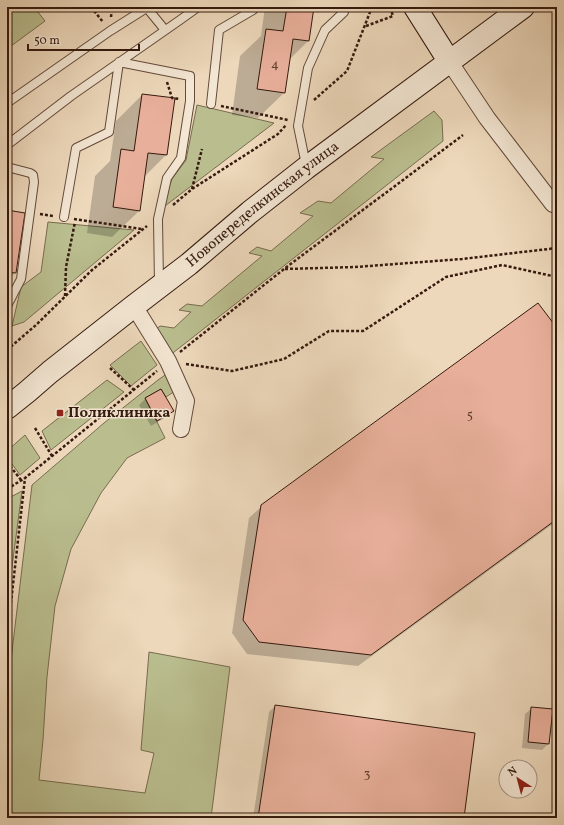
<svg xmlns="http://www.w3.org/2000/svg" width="564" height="825" font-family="Vollkorn,serif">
<rect width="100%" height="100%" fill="#edd8bb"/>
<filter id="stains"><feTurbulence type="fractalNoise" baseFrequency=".005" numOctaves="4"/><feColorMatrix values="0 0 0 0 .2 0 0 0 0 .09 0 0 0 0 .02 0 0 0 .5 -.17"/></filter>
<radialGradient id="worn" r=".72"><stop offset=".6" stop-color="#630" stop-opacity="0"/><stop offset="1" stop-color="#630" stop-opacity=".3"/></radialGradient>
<path fill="#babe8f" stroke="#786c4e" d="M 7,7 L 34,7 L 45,21 L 7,49 Z
M 197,105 L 274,123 L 161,209 L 172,179 L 186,160 Z
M 434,111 L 442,120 L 443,141 L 169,356 L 154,331 L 160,326 L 174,328 L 191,312 L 179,310 L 187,304 L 202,306 L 262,256 L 249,253 L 257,247 L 271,251 L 313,216 L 300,213 L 318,201 L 331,203 L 384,159 L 371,157 Z
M 48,222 L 134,230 L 24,322 L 12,326 L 21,287 L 41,272 Z
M 141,341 L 157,365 L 131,386 L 110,365 Z
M 168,373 L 178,389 L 166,397 L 161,389 L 145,398 L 165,438 L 127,458 L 101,493 L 71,549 L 55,606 L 47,677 L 43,740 L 39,780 L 145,793 L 154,753 L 141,750 L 149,652 L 230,667 L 211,818 L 7,818 L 7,693 L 32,485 L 104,423 L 158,380 Z
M 107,380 L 124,392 L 51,450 L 42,431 Z
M 25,435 L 40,458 L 20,475 L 7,457 L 7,451 Z
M 22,491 L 7,605 L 7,499 Z"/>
<path fill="#0003" d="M 265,7 L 313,7 L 308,41 L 289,60 L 285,92 L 258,118 L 232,115 L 240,56 L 261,36 Z
M 142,95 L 174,99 L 166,155 L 143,178 L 139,211 L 112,237 L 87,233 L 95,176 L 110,161 L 116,121 Z
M 7,211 L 15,273 L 7,281 Z
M 557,330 L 557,521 L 358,666 L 247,654 L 232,633 L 249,518 L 262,506 Z
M 161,390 L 173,411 L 166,417 L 151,426 L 139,405 L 145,399 Z
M 275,706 L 463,818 L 253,818 L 269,712 Z
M 532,708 L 548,744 L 542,750 L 522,748 L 525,714 Z"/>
<path fill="#e8af9a" stroke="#351a0e" d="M 287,7 L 314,7 L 309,41 L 293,39 L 285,93 L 257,89 L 266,29 L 283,31 Z
M 142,94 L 175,98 L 167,155 L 148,153 L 140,211 L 113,207 L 121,149 L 134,151 Z
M 7,210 L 25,213 L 16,273 L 7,272 Z
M 538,303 L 557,328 L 557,519 L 371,655 L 259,642 L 243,620 L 261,505 Z
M 161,389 L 174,411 L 157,421 L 145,398 Z
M 275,705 L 475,733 L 464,818 L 258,818 Z
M 531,707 L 553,709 L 549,744 L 528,742 Z"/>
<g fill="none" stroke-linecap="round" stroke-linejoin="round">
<g stroke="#634a39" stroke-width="10">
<path id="lane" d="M 147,8 L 165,30
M 7,103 L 110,31 L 148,7
M 211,104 L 219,30 L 253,10 L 253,7
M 7,145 L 71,96 L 180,20 L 198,7
M 306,165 L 298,126 L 308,68 L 325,30 L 344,12 L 345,7
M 7,167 L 30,173 L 33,175 L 34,182 L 21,279 L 7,306
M 64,217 L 76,148 L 109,132 L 119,62 L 190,76 L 190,101 L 181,158 L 167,178 L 158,219 L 159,284"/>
</g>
<g stroke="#634a39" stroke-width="18">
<path id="street" d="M 449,61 L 487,118 L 553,204
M 134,306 L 168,361 L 186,401 L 181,429"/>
</g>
<g stroke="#351a0e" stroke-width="24">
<g id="secondary">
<path d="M 415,7 L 449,61"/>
<path id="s1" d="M 7,408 L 27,392 L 50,372 L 134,306 L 189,264 L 250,212 L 306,168 L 523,7"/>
</g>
</g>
<path stroke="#351a0e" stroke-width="2.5" stroke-dasharray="3 2" stroke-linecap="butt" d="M 91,7 L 103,22
M 111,17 L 112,7
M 366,26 L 393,16 L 390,7
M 167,82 L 172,98 L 180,99
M 314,100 L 347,71 L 372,7
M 221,106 L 288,120
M 192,189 L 202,149
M 173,205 L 192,189 L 278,134 L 286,125
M 40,214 L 53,216
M 74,219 L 142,229
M 285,269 L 355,267 L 462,259 L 557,248
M 65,296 L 66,267 L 75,222
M 7,350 L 36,325 L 92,270 L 147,226
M 180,352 L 284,269 L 463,135
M 186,364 L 232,371 L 284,359 L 329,331 L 363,331 L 446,277 L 502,265 L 557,277
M 110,368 L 134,390
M 35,428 L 52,456
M 7,462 L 21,480
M 7,489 L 25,478 L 157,371
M 7,638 L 25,478"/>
<use href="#lane" stroke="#f3e6d3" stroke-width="8"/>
<use href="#street" stroke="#f3e6d3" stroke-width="16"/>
<use href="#secondary" stroke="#f3e6d3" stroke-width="22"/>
</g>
<rect fill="#8f2418" stroke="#f3e6d3" stroke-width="1.5" x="56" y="409" width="8" height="8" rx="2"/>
<g text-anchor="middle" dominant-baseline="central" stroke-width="3" stroke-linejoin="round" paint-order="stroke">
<g font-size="13" fill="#623f31">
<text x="275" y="65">4</text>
<text x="470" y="416">5</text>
<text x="367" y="775">3</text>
</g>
<g font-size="15" fill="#351a0e" stroke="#f3e6d3">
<text stroke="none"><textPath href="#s1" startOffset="327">Новопеределкинская улица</textPath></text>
</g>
<g font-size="15" font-weight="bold" fill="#351a0e" stroke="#f3e6d3" text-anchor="start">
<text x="68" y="413">Поликлиника</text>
</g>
</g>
<rect width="564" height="825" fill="none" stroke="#edd8bb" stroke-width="24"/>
<rect x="8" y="8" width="548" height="809" fill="none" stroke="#351a0e" stroke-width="2"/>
<rect x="12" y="12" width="540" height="801" fill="none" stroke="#351a0e"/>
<g transform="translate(518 779) rotate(324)"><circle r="19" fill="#f3e6d3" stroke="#a79484"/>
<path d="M0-3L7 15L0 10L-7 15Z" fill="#8f2418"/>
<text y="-6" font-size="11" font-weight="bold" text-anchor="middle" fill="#351a0e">N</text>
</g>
<path d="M28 44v6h111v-6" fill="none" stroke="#351a0e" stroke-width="2"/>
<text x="34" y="44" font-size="12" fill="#351a0e" stroke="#f3e6d3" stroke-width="3" paint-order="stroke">50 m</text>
<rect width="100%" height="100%" filter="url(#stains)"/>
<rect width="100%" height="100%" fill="url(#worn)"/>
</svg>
